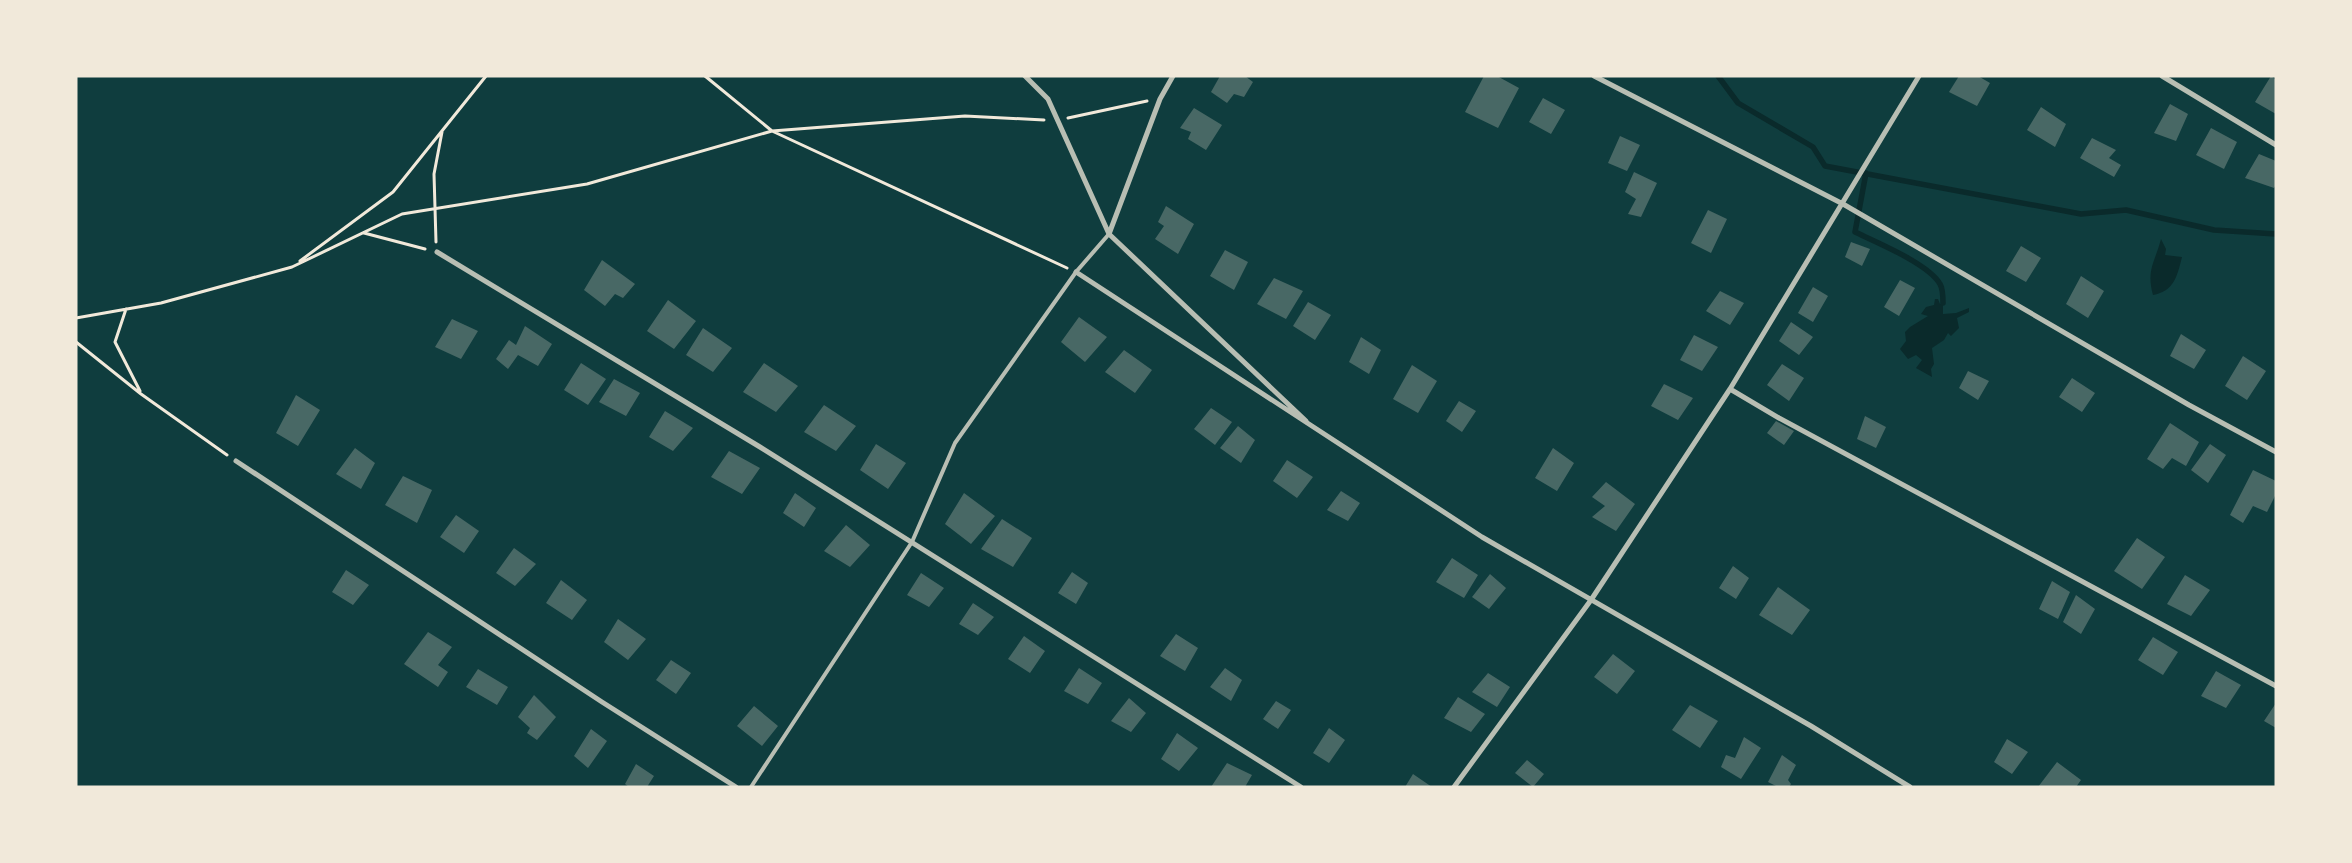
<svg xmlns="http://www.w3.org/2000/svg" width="2352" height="863" font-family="'Exo 2',sans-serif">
<rect width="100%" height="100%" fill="#0f3d3e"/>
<path fill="#0a2a2b" d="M 2161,239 L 2166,249 L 2165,255 L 2182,257 C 2177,277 2174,291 2153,295 C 2146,270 2155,262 2161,239 Z
M 1935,299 L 1938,299 L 1940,304 L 1943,303 L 1943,314 L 1956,313 L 1969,308 L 1969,312 L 1957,318 L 1959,328 L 1951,336 L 1948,333 L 1944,340 L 1932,348 L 1934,364 L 1931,369 L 1932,377 L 1916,368 L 1922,360 L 1916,355 L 1908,359 L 1900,349 L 1906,341 L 1905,332 L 1910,327 L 1928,316 L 1921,314 L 1926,307 L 1934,305 Z"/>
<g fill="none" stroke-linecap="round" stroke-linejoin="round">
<path stroke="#0a2a2b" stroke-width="5.5" d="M 1718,76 L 1738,103 L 1813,147 L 1825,166 L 2081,214 L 2126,210 L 2214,230 L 2276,234
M 1866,173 L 1855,232 C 1876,242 1929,264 1940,284 C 1943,289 1943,298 1943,303"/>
</g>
<path fill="#486865" d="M 1220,76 L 1245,76 L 1253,82 L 1244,97 L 1234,94 L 1227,103 L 1211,92 Z
M 1484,76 L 1497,76 L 1519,88 L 1498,128 L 1465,112 Z
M 1959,76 L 1978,76 L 1990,83 L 1977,106 L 1949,92 Z
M 2271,76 L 2276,80 L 2276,114 L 2255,102 Z
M 1543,98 L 1565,110 L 1551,134 L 1529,122 Z
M 2170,104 L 2188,114 L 2176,141 L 2154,133 Z
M 2041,107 L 2066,124 L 2055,147 L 2027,130 Z
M 1194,108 L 1222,125 L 1206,150 L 1188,139 L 1191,132 L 1180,128 Z
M 2211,128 L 2237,142 L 2224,169 L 2196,155 Z
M 1620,136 L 1640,145 L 1627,171 L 1608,163 Z
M 2092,138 L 2116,150 L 2109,158 L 2121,165 L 2114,177 L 2080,158 Z
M 2259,154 L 2276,161 L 2276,185 L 2274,188 L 2245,178 Z
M 1634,172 L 1657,183 L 1641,217 L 1628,214 L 1636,199 L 1625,192 Z
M 1166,206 L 1194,224 L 1178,254 L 1155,239 L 1164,226 L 1158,222 Z
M 1708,210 L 1727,219 L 1711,253 L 1691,243 Z
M 1851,242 L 1870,249 L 1862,266 L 1845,257 Z
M 2021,246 L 2041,258 L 2026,282 L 2006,271 Z
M 1225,250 L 1248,262 L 1234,290 L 1210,276 Z
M 602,260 L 635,284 L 623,298 L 615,294 L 605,306 L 584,290 Z
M 2081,276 L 2104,291 L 2088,318 L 2066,304 Z
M 1274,278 L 1303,291 L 1286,319 L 1257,304 Z
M 1900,280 L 1915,288 L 1899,316 L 1884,307 Z
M 1813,287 L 1828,296 L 1813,322 L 1798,313 Z
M 1720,291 L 1744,303 L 1730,325 L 1706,311 Z
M 668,300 L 696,321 L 674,349 L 647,331 Z
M 1308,302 L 1331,315 L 1315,340 L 1293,326 Z
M 1079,317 L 1107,337 L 1085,362 L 1061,342 Z
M 452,319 L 478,331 L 461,359 L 435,347 Z
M 1791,322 L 1813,337 L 1799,355 L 1779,341 Z
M 525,326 L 552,344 L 538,366 L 518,355 L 508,369 L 496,359 L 509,340 L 516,345 Z
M 703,328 L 732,348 L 713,372 L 686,355 Z
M 2181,334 L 2206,350 L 2194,369 L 2170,356 Z
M 1694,335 L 1718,347 L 1702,371 L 1680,360 Z
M 1361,337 L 1381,350 L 1369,374 L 1349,362 Z
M 1124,350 L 1152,370 L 1135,393 L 1105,372 Z
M 2243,356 L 2266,371 L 2247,400 L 2225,386 Z
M 581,363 L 606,379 L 588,405 L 564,390 Z
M 764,363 L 798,386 L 776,412 L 743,392 Z
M 1782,364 L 1804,378 L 1789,401 L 1767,385 Z
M 1412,365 L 1437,381 L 1418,413 L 1393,399 Z
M 1968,371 L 1989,381 L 1978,400 L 1959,388 Z
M 2072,378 L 2095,393 L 2082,412 L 2059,397 Z
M 614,379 L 640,393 L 626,416 L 599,402 Z
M 1664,384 L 1693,398 L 1678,420 L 1651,406 Z
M 296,395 L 320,410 L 298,446 L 276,433 Z
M 1459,401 L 1476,411 L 1462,432 L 1446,421 Z
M 824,405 L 856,426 L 836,451 L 804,432 Z
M 1211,408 L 1232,422 L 1215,445 L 1194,429 Z
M 665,411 L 693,428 L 673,451 L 649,437 Z
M 1865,416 L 1886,427 L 1876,448 L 1857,439 Z
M 1776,421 L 1794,431 L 1784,445 L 1767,433 Z
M 2170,423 L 2199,442 L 2186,466 L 2172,458 L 2163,469 L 2147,459 Z
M 1238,426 L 1255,440 L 1241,463 L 1220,448 Z
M 876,444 L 906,463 L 888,489 L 860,470 Z
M 2210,444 L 2226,455 L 2208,483 L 2191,470 Z
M 355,448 L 375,463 L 361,489 L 336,474 Z
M 1553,448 L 1574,463 L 1557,491 L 1535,478 Z
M 729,451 L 760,468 L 742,494 L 711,477 Z
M 1287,460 L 1313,477 L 1297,498 L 1273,481 Z
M 2253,470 L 2276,481 L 2276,494 L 2267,512 L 2253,506 L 2243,523 L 2230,515 Z
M 403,476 L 432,490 L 417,523 L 385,505 Z
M 1606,482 L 1635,504 L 1616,531 L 1592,517 L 1605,506 L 1592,497 Z
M 1341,491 L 1360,503 L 1348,521 L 1327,510 Z
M 795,493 L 816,508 L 804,527 L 783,513 Z
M 964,493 L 995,516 L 971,544 L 945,524 Z
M 456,515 L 479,531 L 464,553 L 440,537 Z
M 1002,519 L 1032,538 L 1013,567 L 981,549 Z
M 846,525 L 870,545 L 850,567 L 824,551 Z
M 2137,538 L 2165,557 L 2142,589 L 2114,571 Z
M 514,548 L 536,564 L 515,586 L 496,573 Z
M 1452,558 L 1478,575 L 1464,598 L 1436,582 Z
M 1733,566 L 1749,578 L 1736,599 L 1719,588 Z
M 346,570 L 369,585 L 353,605 L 332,592 Z
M 1072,572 L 1088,583 L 1076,604 L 1058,593 Z
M 921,573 L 944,588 L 929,607 L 907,595 Z
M 1490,574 L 1506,588 L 1489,609 L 1472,597 Z
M 2185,575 L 2210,590 L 2191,616 L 2167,604 Z
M 561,580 L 587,600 L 572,620 L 546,603 Z
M 2052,581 L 2070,592 L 2058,619 L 2039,609 Z
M 1778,587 L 1810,610 L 1792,635 L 1759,615 Z
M 2076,595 L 2095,609 L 2081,634 L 2063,622 Z
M 973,603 L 994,617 L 978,635 L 959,624 Z
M 618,619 L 646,639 L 628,660 L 604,642 Z
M 428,632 L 452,647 L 438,665 L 448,672 L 438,687 L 404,664 Z
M 1176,634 L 1198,648 L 1185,671 L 1160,656 Z
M 1024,636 L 1045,651 L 1030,673 L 1008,659 Z
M 2153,637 L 2178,652 L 2163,675 L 2138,660 Z
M 1613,654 L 1635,671 L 1617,694 L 1594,677 Z
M 671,660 L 691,673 L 676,694 L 656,680 Z
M 1079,668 L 1102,683 L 1088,704 L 1064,691 Z
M 1225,668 L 1242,680 L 1231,701 L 1210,687 Z
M 478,669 L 508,687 L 497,705 L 466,687 Z
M 2216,671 L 2241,685 L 2226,708 L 2201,696 Z
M 1488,673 L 1510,687 L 1497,707 L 1472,692 Z
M 534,695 L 556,717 L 537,740 L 527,733 L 530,728 L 518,717 Z
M 1458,697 L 1485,714 L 1471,732 L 1444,718 Z
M 1129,698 L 1146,713 L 1131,732 L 1111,721 Z
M 1276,701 L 1291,710 L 1278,729 L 1263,719 Z
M 2276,703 L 2276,728 L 2264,721 Z
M 1690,705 L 1718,721 L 1700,748 L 1672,730 Z
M 754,706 L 778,726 L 762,746 L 737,726 Z
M 1329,728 L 1345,740 L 1329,763 L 1313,753 Z
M 591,729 L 607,741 L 588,768 L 574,756 Z
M 1177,733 L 1198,748 L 1179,771 L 1161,759 Z
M 1744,737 L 1761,748 L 1741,779 L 1721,767 L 1726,755 L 1735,758 Z
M 2007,739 L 2028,752 L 2012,774 L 1994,762 Z
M 1782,755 L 1796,765 L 1788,780 L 1791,784 L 1789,787 L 1778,787 L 1768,782 Z
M 1527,760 L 1544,774 L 1533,787 L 1515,773 Z
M 2057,762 L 2081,780 L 2076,787 L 2038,787 Z
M 1227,763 L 1252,775 L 1245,787 L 1211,787 Z
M 636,764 L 654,776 L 647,787 L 629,787 L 625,784 Z
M 1413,774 L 1432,787 L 1405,787 Z"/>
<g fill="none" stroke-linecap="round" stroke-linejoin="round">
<path stroke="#f1e9da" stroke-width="3" d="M 705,76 L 772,131 L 1067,268
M 1068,118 L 1147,101
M 364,233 L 425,249
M 436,242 L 434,174 L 442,132
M 300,261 L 393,192 L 486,76
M 126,309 L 115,342 L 140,391
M 76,318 L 161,303 L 292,267 L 402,214 L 587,184 L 772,131 L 965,116 L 1044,120
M 76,342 L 141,394 L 227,455"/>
<path stroke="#b8beb3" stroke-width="4" d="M 751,787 L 912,542 L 955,443 L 1076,272 L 1109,234"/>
<path stroke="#b8beb3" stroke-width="5" d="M 1025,76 L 1048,99 L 1109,234 L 1306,421
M 1594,76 L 1843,204 L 2189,405 L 2276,452
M 2162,76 L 2276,145
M 1109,234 L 1160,99 L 1173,76
M 437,252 L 760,447 L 1301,787
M 1076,272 L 1482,537 L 1811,726 L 1910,787
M 1730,389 L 1779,418 L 2276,686
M 236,461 L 602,702 L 736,787
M 1454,787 L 1591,600 L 1730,389 L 1919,76"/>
</g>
<rect width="2352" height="863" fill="none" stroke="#f1e9da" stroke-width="155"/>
</svg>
